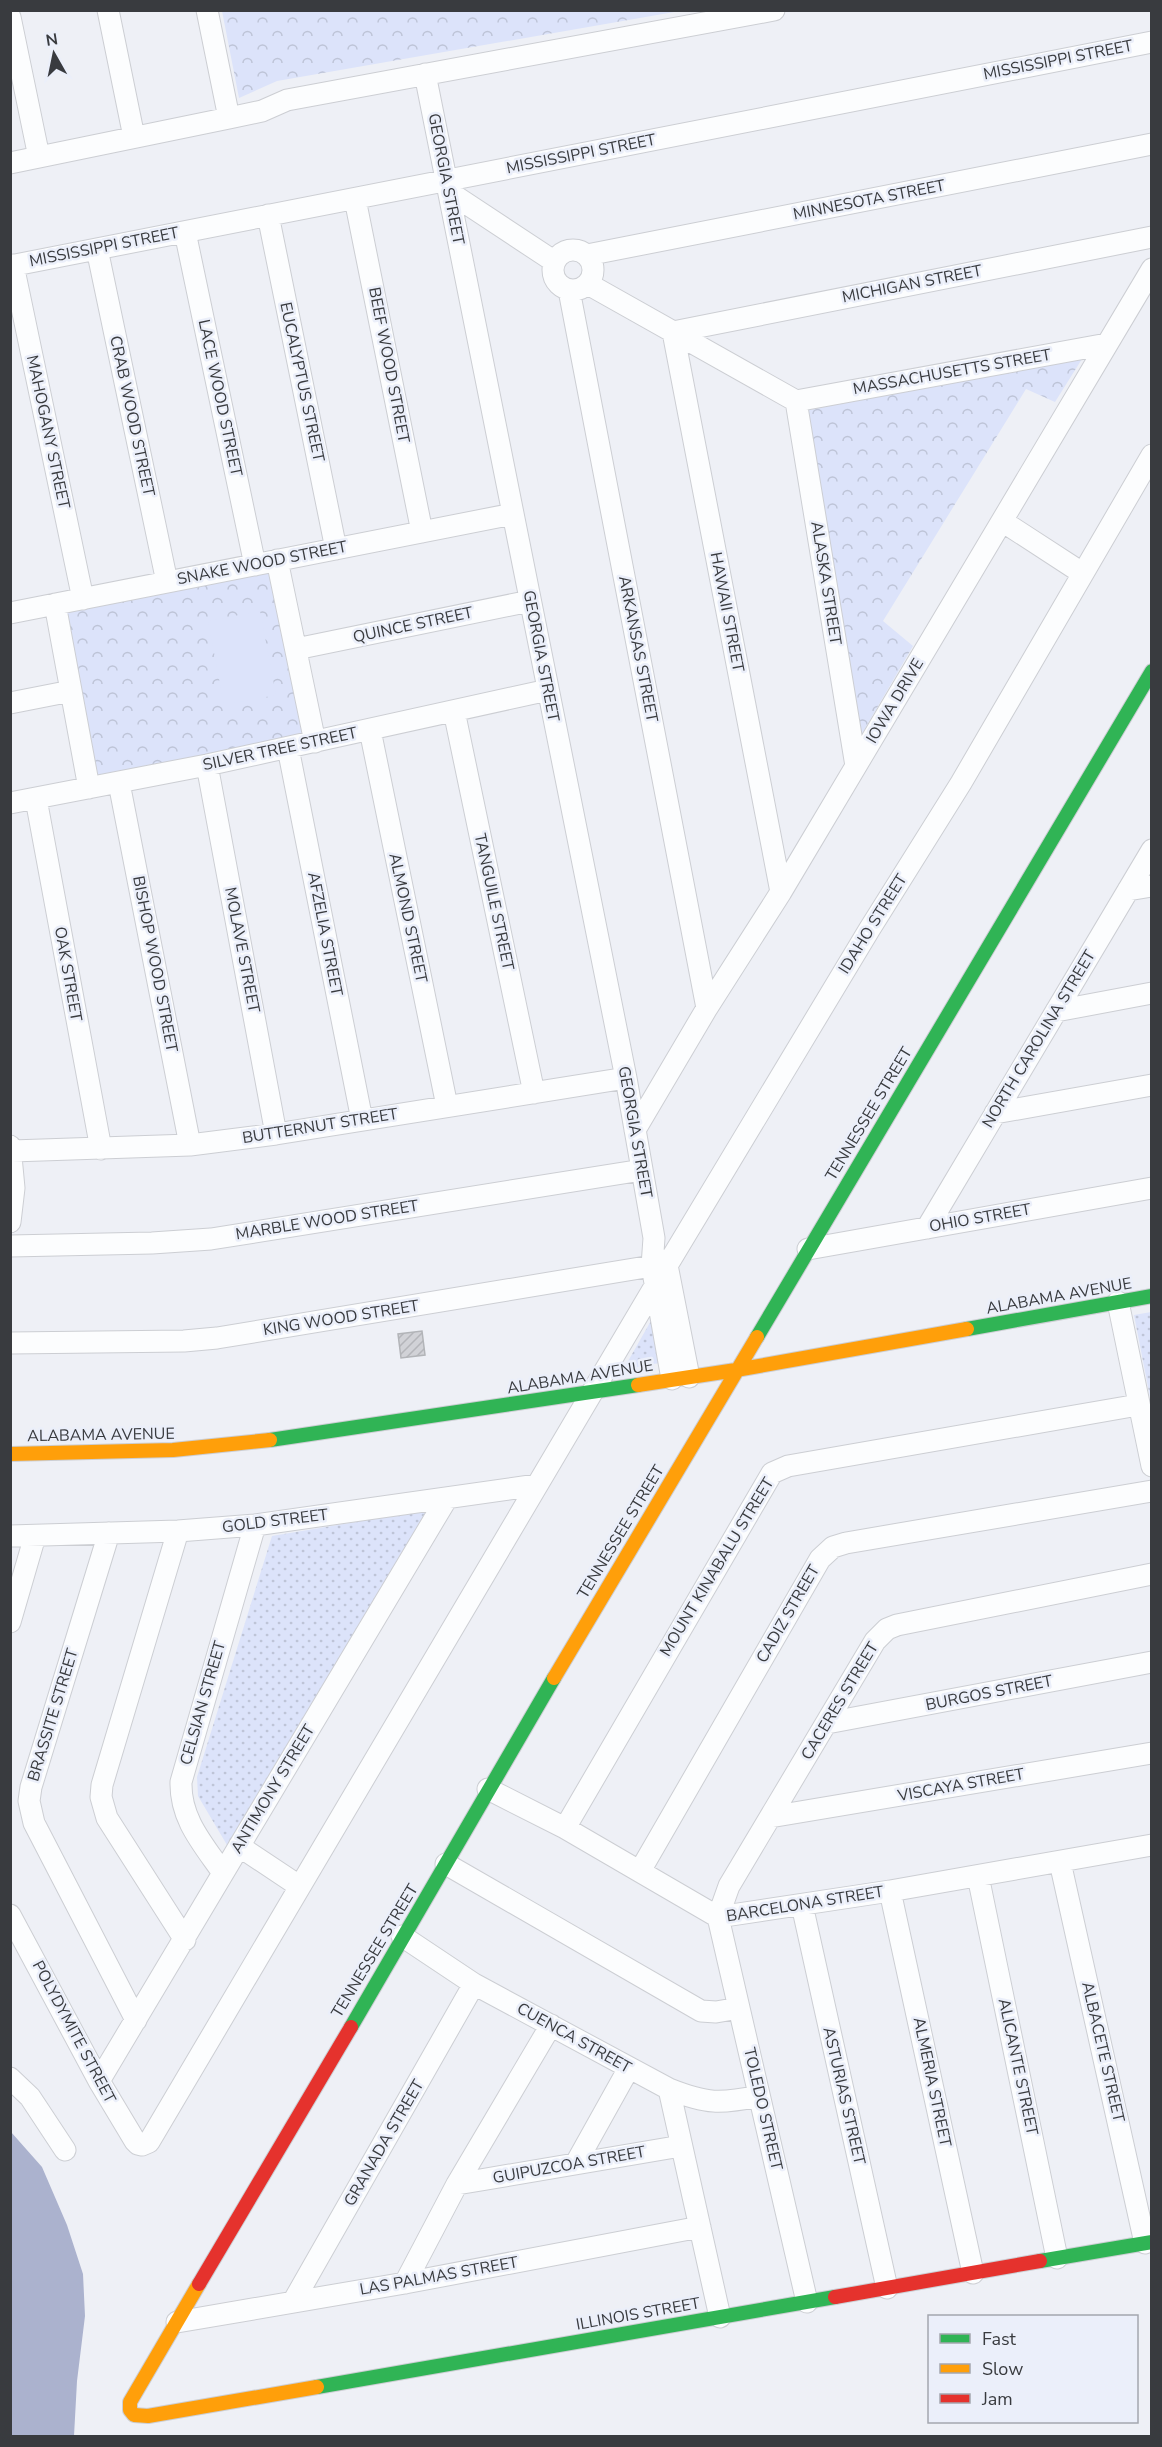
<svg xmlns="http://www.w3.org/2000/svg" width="1162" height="2447" font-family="'Nunito Sans',sans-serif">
<defs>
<pattern id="grass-dots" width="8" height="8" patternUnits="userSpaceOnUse" patternTransform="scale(1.5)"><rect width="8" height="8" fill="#dce3fa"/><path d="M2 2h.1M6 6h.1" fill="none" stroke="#bec4d7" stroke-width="1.8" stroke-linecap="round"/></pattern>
<pattern id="park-crowns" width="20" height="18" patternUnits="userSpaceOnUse" patternTransform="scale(1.5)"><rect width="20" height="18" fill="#dce3fa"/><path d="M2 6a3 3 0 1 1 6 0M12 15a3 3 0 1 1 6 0" fill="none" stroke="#bec4d7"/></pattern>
<pattern id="building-hatch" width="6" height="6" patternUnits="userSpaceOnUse" patternTransform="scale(1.5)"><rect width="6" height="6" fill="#d1d2d7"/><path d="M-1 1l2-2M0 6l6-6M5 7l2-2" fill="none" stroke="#b4b5ba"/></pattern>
</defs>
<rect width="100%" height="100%" fill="#eef0f6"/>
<path fill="url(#grass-dots)" d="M 1151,1312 L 1152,1312 L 1151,1402 L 1134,1315 Z
M 652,1319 L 659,1363 L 623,1370 Z
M 427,1510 L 227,1845 L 198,1796 L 197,1777 L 272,1536 Z"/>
<path fill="url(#park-crowns)" d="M 222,11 L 222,10 L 680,11 L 277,81 L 239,98 Z
M 1082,359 L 1055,402 L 1026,389 L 883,621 L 913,646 L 860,737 L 808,410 Z
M 269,569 L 303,734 L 98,778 L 63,611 Z"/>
<path fill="#dce3fa" d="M 260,611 L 276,695 L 224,705 L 208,621 Z"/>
<path fill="#abb2ce" d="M 11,2132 L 42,2167 L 67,2225 L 83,2274 L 85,2316 L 77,2381 L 74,2436 L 11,2436 Z"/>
<path fill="url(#building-hatch)" stroke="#b2b4b8" stroke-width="1.5" d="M 422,1331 L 425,1355 L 401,1358 L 398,1334 Z"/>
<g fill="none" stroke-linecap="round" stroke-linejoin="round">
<g stroke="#ccced3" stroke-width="23">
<path id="street" d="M 108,10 L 134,137
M 207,10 L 229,118
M 10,17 L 39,157
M 425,74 L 626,1078 L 654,1238 L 652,1266 L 672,1379
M 10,163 L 229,118 L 262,111 L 287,100 L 774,10
M 449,192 L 555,262
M 355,199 L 422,532
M 268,215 L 336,549
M 185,232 L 255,565
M 97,249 L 167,582
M553 270a20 20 0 1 1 40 0a20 20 0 1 1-40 0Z
M 587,255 L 1152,144
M 13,265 L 83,599
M 10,266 L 1152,42
M 588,284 L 796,401
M 569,290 L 707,1008
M 796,401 L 856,766
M 796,401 L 1107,344
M 1002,521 L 1082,573
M 277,560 L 315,742
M 55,604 L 89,788
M 10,613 L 513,514
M 296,649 L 530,601
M 10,703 L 71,691
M 454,711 L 534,1093
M 370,730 L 447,1106
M 288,748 L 362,1120
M 207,765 L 276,1134
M 119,783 L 190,1145
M 36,799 L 101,1149
M 10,803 L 207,765 L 548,690
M 1128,890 L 1152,886
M 781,892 L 673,332 L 1152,237
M 1056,1011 L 1152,993
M 995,1113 L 1152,1085
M 635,1130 L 707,1008 L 781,892 L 1152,269
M 10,1146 L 14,1188 L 10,1222
M 12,1151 L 190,1145 L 276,1134 L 626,1078
M 927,1228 L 1152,850
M 10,1246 L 152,1243 L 211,1239 L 642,1170
M 808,1249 L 1152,1188
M 666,1260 L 689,1377
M 1118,1302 L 1152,1466
M 10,1343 L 184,1341 L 217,1338 L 664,1264
M 178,1531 L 102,1785 L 101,1797 L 107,1818 L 185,1940
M 109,1533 L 31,1787 L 29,1801 L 34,1823 L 136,2020
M 10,1536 L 178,1531 L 255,1525 L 537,1485
M 10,1622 L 35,1536
M 827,1723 L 1152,1662
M 488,1789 L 565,1828 L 718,1917 L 890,1891 L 1152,1845
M 770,1817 L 1152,1753
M 565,1828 L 772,1473 L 788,1466 L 1138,1405
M 239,1846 L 299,1886
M 1060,1862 L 1145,2243
M 446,1864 L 701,2011 L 716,2012 L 739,2008
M 640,1871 L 820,1559 L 833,1547 L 846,1543 L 1152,1491
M 223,1873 C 203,1844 180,1819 181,1782 L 255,1525
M 978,1876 L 1057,2258
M 890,1891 L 973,2273
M 802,1905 L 887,2288
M 10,1915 L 99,2081 L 135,2141 L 138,2144 L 142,2145 L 149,2142 L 668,1264 L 869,930 L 961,783 L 1152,455
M 402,1936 L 474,1984 L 669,2089 C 707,2104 720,2104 759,2096
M 10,2078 L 30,2097 L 65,2150
M 99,2081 L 447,1498
M 669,2089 L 720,2317
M 576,2163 L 629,2068
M 457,2184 L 681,2146
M 405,2283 L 457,2184 L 551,2025
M 293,2302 L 474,1984
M 807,2302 L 718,1917 L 729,1886 L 875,1641 L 887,1629 L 897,1625 L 1152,1574
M 177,2322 L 405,2283 L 700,2227"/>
</g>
<g stroke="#ccced3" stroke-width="16">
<path id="fast" d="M 967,1329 L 1152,1296
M 757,1337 L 1152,671
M 270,1440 L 638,1385
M 351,2027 L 554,1678
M 1040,2261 L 1152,2242
M 317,2387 L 835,2297"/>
</g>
<g stroke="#ccced3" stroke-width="16">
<path id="slow" d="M 638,1385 L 736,1370 L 967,1329
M 10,1454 L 173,1450 L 270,1440
M 554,1678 L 757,1337
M 199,2284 L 130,2402 L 130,2410 L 134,2415 L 148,2416 L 317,2387"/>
</g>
<g stroke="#ccced3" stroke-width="16">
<path id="jam" d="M 199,2284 L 351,2027
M 835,2297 L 1040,2261"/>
</g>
<use href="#street" stroke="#fcfdfe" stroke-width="21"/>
<use href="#fast" stroke="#30b455" stroke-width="14"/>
<use href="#slow" stroke="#ff9f0a" stroke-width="14"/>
<use href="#jam" stroke="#e5322d" stroke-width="14"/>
</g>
<g text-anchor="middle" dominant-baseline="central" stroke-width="5" stroke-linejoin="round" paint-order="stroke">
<g font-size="16" fill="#393b3f" stroke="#ebeffa">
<text transform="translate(1058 60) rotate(-11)">MISSISSIPPI STREET</text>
<text transform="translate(581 154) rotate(-11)">MISSISSIPPI STREET</text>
<text transform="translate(446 179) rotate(79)">GEORGIA STREET</text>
<text transform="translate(869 200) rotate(-11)">MINNESOTA STREET</text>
<text transform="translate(104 247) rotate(-11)">MISSISSIPPI STREET</text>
<text transform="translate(912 284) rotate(-11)">MICHIGAN STREET</text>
<text transform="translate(389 365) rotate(79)">BEEF WOOD STREET</text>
<text transform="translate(952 372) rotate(-10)">MASSACHUSETTS STREET</text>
<text transform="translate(302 382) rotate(78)">EUCALYPTUS STREET</text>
<text transform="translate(220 398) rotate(78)">LACE WOOD STREET</text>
<text transform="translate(132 416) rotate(78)">CRAB WOOD STREET</text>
<text transform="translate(48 432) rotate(78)">MAHOGANY STREET</text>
<text transform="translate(262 563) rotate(-11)">SNAKE WOOD STREET</text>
<text transform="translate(826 583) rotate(81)">ALASKA STREET</text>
<text transform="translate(727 612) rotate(79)">HAWAII STREET</text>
<text transform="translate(413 625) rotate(-12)">QUINCE STREET</text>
<text transform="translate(638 649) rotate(79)">ARKANSAS STREET</text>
<text transform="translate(541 656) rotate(79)">GEORGIA STREET</text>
<text transform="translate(895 701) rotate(-59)">IOWA DRIVE</text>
<text transform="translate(280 749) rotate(-12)">SILVER TREE STREET</text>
<text transform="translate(494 902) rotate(78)">TANGUILE STREET</text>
<text transform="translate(408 918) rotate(78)">ALMOND STREET</text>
<text transform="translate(873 924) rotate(-58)">IDAHO STREET</text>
<text transform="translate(325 934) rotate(79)">AFZELIA STREET</text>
<text transform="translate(242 950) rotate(79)">MOLAVE STREET</text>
<text transform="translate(155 964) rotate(79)">BISHOP WOOD STREET</text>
<text transform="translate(68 974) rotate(80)">OAK STREET</text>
<text transform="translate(1039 1039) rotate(-59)">NORTH CAROLINA STREET</text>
<text transform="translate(869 1114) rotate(-59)">TENNESSEE STREET</text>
<text transform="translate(320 1126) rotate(-9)">BUTTERNUT STREET</text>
<text transform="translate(635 1132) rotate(80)">GEORGIA STREET</text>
<text transform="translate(980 1218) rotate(-10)">OHIO STREET</text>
<text transform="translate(327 1220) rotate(-9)">MARBLE WOOD STREET</text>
<text transform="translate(1059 1296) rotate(-10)">ALABAMA AVENUE</text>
<text transform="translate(341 1318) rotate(-9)">KING WOOD STREET</text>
<text transform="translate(580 1377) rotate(-9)">ALABAMA AVENUE</text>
<text transform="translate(101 1435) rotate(-1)">ALABAMA AVENUE</text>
<text transform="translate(275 1521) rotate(-7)">GOLD STREET</text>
<text transform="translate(621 1532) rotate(-59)">TENNESSEE STREET</text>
<text transform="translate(717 1567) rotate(-59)">MOUNT KINABALU STREET</text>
<text transform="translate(788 1614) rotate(-60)">CADIZ STREET</text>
<text transform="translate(989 1693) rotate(-11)">BURGOS STREET</text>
<text transform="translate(840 1701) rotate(-59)">CACERES STREET</text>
<text transform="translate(203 1703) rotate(-74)">CELSIAN STREET</text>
<text transform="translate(53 1715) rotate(-73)">BRASSITE STREET</text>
<text transform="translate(961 1785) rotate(-10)">VISCAYA STREET</text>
<text transform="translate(273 1789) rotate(-59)">ANTIMONY STREET</text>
<text transform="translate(805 1904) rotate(-9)">BARCELONA STREET</text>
<text transform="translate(375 1951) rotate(-59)">TENNESSEE STREET</text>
<text transform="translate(74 2032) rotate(62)">POLYDYMITE STREET</text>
<text transform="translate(574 2038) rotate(29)">CUENCA STREET</text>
<text transform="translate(1103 2052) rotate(77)">ALBACETE STREET</text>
<text transform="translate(1018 2067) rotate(78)">ALICANTE STREET</text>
<text transform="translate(932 2082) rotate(78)">ALMERIA STREET</text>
<text transform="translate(844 2096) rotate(77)">ASTURIAS STREET</text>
<text transform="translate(763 2109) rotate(77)">TOLEDO STREET</text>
<text transform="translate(384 2143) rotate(-60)">GRANADA STREET</text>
<text transform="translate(569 2165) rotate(-10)">GUIPUZCOA STREET</text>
<text transform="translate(439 2276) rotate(-10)">LAS PALMAS STREET</text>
<text transform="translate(638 2314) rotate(-10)">ILLINOIS STREET</text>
</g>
</g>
<rect width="1162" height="2447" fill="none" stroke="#393b3f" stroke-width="24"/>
<rect x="928" y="2315" width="210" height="108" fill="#ebeffa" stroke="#a4a7af" stroke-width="1.5"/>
<rect x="940" y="2334" width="30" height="9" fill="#30b455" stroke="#a4a7af" stroke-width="1.5"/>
<text x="982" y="2345" font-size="18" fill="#393b3f">Fast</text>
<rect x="940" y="2364" width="30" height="9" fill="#ff9f0a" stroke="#a4a7af" stroke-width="1.5"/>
<text x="982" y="2375" font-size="18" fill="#393b3f">Slow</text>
<rect x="940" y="2394" width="30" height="9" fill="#e5322d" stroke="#a4a7af" stroke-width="1.5"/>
<text x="982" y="2405" font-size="18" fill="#393b3f">Jam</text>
<g transform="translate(54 54) rotate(351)" stroke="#ebeffa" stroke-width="4.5" paint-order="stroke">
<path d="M0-4.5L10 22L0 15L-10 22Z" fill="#393b3f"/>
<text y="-9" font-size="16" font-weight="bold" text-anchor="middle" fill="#393b3f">N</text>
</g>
</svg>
